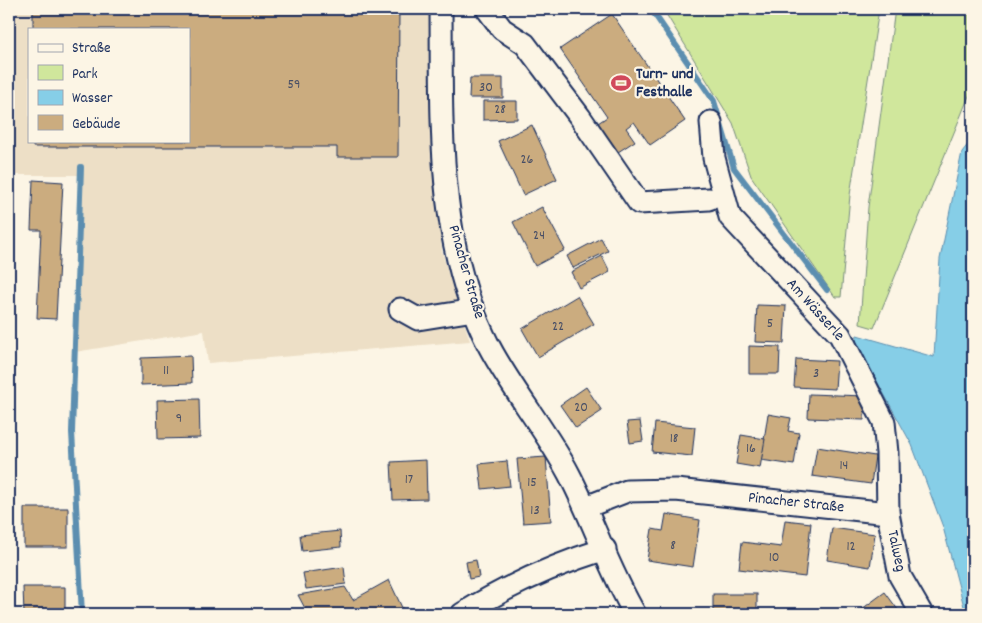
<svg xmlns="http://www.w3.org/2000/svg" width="982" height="623" font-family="Dekko,sans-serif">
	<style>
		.built { fill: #eddfc6; fill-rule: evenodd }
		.green { fill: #d0e79c; stroke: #768b7d }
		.water { fill: #86cee7; stroke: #5b8eb0 }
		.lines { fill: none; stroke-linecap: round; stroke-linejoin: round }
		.stream { stroke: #5b8eb0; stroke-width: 6 }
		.building { fill: #cbac7f; stroke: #1b2f5e }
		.minor-casing { stroke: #1b2f5e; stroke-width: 25 }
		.minor { stroke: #fcf5e5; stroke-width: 21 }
		.labels { text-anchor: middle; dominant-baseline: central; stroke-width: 4.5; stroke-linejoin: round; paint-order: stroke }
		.number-label { font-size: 14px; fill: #474e66 }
		.poi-label { font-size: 16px; font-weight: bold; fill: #1b2f5e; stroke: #fcf5e5; text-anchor: start }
		.street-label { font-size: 16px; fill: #1b2f5e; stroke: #fcf5e5 }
	</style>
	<rect width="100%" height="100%" fill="#fcf5e5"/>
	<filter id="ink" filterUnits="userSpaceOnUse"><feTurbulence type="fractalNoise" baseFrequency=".02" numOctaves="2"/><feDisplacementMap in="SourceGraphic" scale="10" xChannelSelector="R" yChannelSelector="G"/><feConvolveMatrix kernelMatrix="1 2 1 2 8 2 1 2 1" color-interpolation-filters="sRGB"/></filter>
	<g filter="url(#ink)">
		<!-- built -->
		<path class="built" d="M9,9H429L430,85L442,252L470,341L208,363L204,331L75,352L74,285L83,175H9ZM29,29H189V141H29Z"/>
		<!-- green -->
		<g class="green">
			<polygon points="663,9 879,9 850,195 841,297 835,297 751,176 733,123"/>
			<polygon points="895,9 973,9 973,86 874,328 860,324 868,207"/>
		</g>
		<!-- water -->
		<polygon class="water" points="973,138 973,614 966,614 943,527 912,445 856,343 857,335 934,357 940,259 962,152"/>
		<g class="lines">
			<!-- stream -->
			<g class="stream">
				<polyline points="651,9 714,101 734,168 827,290"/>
				<polyline points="81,167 72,432 82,614"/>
			</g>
		</g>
		<!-- building -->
		<g class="building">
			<polygon points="33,9 399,9 398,157 337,157 337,147 33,147 33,141 189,141 189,29 33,29"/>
			<polygon points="612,14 685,121 650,145 634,122 626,128 635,141 618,152 598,123 607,117 560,49"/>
			<polygon points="470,78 503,78 503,98 469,98"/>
			<polygon points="483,101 517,101 517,119 483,120"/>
			<polygon points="532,125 557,179 523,195 498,141"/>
			<polygon points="33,180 63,182 56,319 37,318 41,230 31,230"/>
			<polygon points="542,207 565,250 535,266 513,222"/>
			<polygon points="601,238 608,251 573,268 567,256"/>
			<polygon points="602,256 610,272 579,288 571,272"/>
			<polygon points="577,296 594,324 538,357 522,329"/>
			<polygon points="757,305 786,306 784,343 755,342"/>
			<polygon points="749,346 780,347 779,374 749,374"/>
			<polygon points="191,356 192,383 141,385 141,358"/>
			<polygon points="796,359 837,361 835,389 794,387"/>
			<polygon points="586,387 602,411 576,428 560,405"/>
			<polygon points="809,394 865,396 864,420 808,418"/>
			<polygon points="199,399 200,438 158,439 157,400"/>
			<polygon points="768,414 791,418 788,431 799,433 794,465 761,460"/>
			<polygon points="640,421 643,441 630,443 627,422"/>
			<polygon points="655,423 695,427 692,456 652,452"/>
			<polygon points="741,435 765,439 760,468 736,464"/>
			<polygon points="817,447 875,456 871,484 812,476"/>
			<polygon points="546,457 551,521 523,523 517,459"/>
			<polygon points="426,460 427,499 393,500 391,462"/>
			<polygon points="507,461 510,486 482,489 479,464"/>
			<rect x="24" y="508" width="44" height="39"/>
			<polygon points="666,514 700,520 693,567 647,560 652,529 663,531"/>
			<polygon points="785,520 811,523 805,577 739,569 742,542 781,547"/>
			<polygon points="832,528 875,534 870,567 827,560"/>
			<polygon points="340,531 341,547 302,551 300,535"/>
			<polygon points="476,560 479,577 469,579 466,562"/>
			<polygon points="344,567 346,584 306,589 303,573"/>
			<polygon points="389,580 405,614 308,614 298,595 345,587 353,600"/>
			<polygon points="23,587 65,587 65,614 24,614"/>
			<polygon points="885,592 901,614 860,614 858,612"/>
			<rect x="713" y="594" width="44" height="20"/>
		</g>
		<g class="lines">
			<defs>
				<g id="minor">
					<path d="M441,9C442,121 436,243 489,346C512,390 546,430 569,474C593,520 609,570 635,614"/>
					<polyline points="487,9 502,29 525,44 580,117 639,203 709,199"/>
					<polyline points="711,122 714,158 730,217 840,335 884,422 887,453 888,513 900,576 922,614"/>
					<polyline points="400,309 418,319 474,310"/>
					<polyline points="586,507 627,491 676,490 888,513"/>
					<path d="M462,614C507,586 554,565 605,549"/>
				</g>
			</defs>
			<!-- minor casing -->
			<use href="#minor" class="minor-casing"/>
			<!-- minor -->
			<use href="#minor" class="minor"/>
		</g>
	</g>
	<!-- icons -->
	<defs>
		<symbol id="stadium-bare" viewBox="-9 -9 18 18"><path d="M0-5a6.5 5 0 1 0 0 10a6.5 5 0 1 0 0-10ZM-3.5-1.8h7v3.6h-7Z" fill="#d1495b" stroke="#fcf5e5" stroke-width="2.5" paint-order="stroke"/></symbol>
	</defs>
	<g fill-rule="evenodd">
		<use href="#stadium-bare" x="607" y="69" width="28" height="28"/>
	</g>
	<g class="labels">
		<!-- number labels -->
		<g class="number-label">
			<text x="294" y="85">59</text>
			<text x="486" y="88">30</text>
			<text x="500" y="110">28</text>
			<text x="527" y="160">26</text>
			<text x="539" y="236">24</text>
			<text x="770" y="324">5</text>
			<text x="558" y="327">22</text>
			<text x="166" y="371">11</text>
			<text x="816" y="374">3</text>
			<text x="581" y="408">20</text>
			<text x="179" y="419">9</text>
			<text x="674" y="439">18</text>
			<text x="751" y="449">16</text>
			<text x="844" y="466">14</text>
			<text x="409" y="480">17</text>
			<text x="532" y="483">15</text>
			<text x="535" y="511">13</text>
			<text x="673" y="546">8</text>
			<text x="851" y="547">12</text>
			<text x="774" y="558">10</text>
		</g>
		<!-- poi labels -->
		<g class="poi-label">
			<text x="636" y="74">Turn- und<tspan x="636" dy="18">Festhalle</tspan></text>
		</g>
		<!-- street labels -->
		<g class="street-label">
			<text transform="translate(466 272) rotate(74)">Pinacher Straße</text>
			<text transform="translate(815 310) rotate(48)">Am Wässerle</text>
			<text transform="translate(796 503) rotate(6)">Pinacher Straße</text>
			<text transform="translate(896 551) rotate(78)">Talweg</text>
		</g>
	</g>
	<!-- margin -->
	<rect width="982" height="623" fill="none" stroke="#fcf5e5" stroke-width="30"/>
	<rect x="15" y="15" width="952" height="593" fill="none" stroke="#1b2f5e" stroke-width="2" filter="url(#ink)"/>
	<!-- legend -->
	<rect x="28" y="28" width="162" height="115" fill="#fcf5e5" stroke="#a2a6af"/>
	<rect x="38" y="44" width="25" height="8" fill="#fcf5e5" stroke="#a2a6af"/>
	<text x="72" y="52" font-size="15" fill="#1b2f5e">Straße</text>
	<rect x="38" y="65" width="25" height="15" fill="#d0e79c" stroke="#a2a6af"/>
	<text x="72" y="78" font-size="15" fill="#1b2f5e">Park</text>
	<rect x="38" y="90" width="25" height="15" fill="#86cee7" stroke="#a2a6af"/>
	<text x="72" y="102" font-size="15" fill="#1b2f5e">Wasser</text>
	<rect x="38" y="115" width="25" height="15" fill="#cbac7f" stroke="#a2a6af"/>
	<text x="72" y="128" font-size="15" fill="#1b2f5e">Gebäude</text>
</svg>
